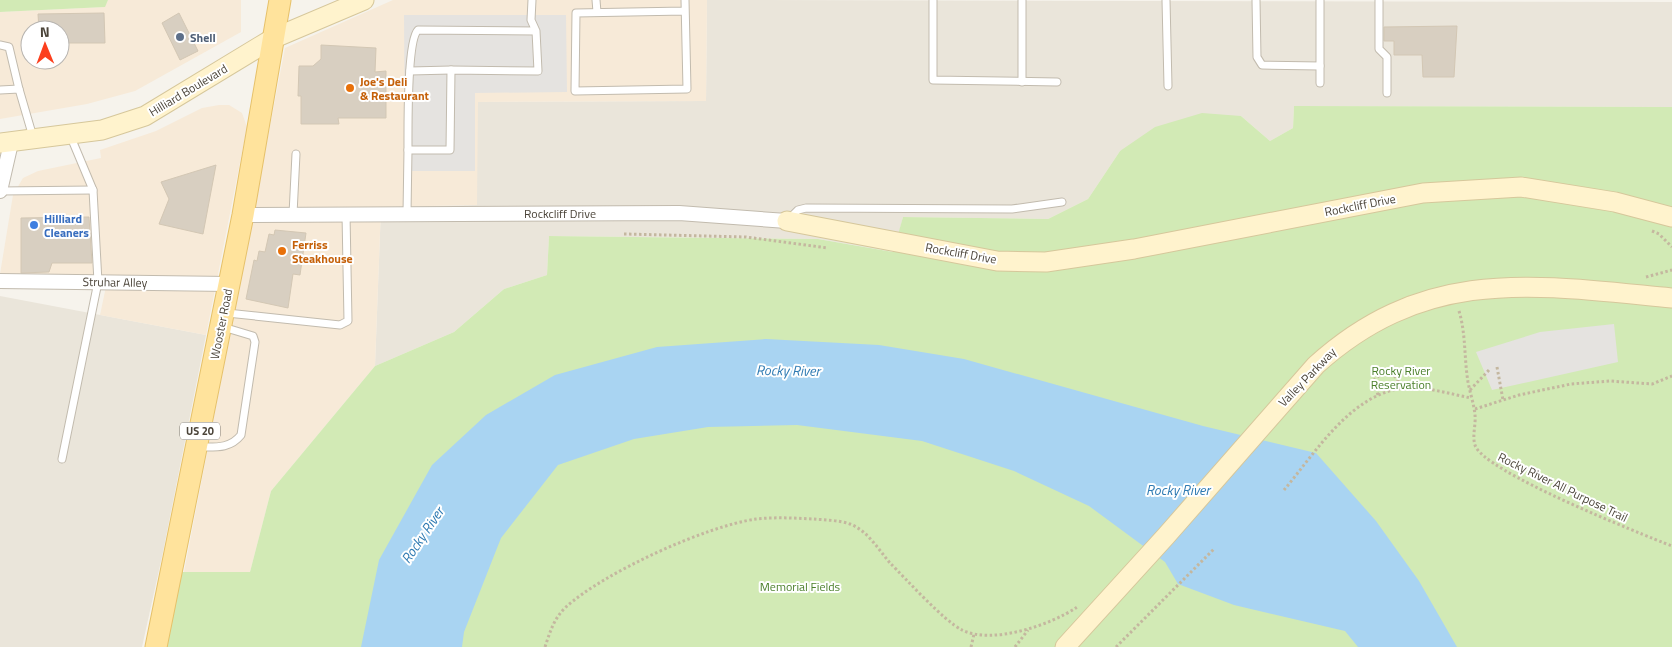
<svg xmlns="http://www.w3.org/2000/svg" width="1672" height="647" font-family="'Titillium Web',sans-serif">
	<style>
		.residential { fill: #eae5da }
		.commercial { fill: #f7ead8; fill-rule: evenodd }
		.green { fill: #d2eab5 }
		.parking { fill: #e5e3e0 }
		.water { fill: #a9d4f2 }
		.building { fill: #d8cfc1; stroke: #d3c7b4 }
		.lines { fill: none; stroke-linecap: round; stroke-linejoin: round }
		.lane-casing { stroke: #c2bbae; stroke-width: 9 }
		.street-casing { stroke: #c2bbae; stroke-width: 16 }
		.secondary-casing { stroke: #d6c79b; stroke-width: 21 }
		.primary-casing { stroke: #e6c16a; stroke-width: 23 }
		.path { stroke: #c4b79f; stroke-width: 3; stroke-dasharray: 2.5 2.5; stroke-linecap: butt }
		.lane { stroke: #fff; stroke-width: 7 }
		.street { stroke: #fff; stroke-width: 14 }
		.secondary { stroke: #fff3cd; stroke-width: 19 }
		.primary { stroke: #ffe39c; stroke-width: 21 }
		.service-dot { fill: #5c6f8a; stroke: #fff; stroke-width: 2 }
		.food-dot { fill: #e8710a; stroke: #fff; stroke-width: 2 }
		.shop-dot { fill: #3f7fe0; stroke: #fff; stroke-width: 2 }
		.labels { text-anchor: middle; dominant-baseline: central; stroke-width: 4; stroke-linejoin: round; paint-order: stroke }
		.shield { fill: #fff; stroke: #817c74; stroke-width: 1 }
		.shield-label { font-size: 11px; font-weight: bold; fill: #4b4439 }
		.service-label { font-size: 12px; font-weight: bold; fill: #4e5e75; stroke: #fff; text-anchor: start }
		.food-label { font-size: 12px; font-weight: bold; fill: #c56008; stroke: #fff; text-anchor: start }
		.street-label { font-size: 12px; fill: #4b4439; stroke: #fff }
		.shop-label { font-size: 12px; font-weight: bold; fill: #366cbe; stroke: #fff; text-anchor: start }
		.park-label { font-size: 12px; fill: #4a7f2a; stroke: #fff }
		.water-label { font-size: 14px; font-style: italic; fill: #2e7ab2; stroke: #fff }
	</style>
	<rect width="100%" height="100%" fill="#f6f3ec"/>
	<!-- residential -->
	<g class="residential">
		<polygon points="707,0 1672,2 1672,107 1294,106 1293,128 1270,141 1241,116 1120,151 1088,199 1048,219 903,217 894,252 818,239 549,236 547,275 504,289 454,332 375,366 381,207 477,205 477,102 706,101"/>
		<polygon points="0,296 206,335 163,552 142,647 0,647"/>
	</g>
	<!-- commercial -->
	<g class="commercial">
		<path d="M108,0H241V32L135,91L87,104L0,119V12L104,7ZM30,30H60V60H30Z"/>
		<polygon points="393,0 707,0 706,101 478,102 477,205 381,207 375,366 271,491 250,572 184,572 285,48"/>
		<polygon points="219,105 229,105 242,113 247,127 206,335 100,315 108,277 0,274 13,195 23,178 38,171 101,158 100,150 156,131 202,108"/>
	</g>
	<!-- green -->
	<g class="green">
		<polygon points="0,0 108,0 105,7 0,12"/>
		<polygon points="1294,106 1672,107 1672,647 158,647 173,572 250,572 271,491 375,366 454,332 504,289 547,275 549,236 818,239 893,252 903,217 1048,219 1088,199 1120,151 1155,127 1202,113 1241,116 1270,141 1293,128"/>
	</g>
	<!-- parking -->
	<g class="parking">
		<polygon points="404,15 566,15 567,92 475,93 475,171 405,171"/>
		<polygon points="1614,324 1618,362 1492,390 1476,352 1540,332"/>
	</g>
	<!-- water -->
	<polygon class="water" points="766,339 879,345 964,359 1203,426 1316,453 1376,521 1419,581 1457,647 1358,647 1345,631 1234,605 1178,584 1165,562 1089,506 1014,471 922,441 797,425 708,427 634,439 558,465 501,538 464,632 462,647 361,647 379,560 432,465 486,415 555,375 657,347"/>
	<!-- building -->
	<g class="building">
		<polygon points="104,13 105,43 60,43 60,30 39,30 38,14"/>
		<polygon points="179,13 198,51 180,60 162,23"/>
		<polygon points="1457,26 1454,77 1423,77 1422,55 1394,55 1394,41 1384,41 1384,27"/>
		<polygon points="321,45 376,48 375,72 386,71 386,118 338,118 339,124 301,124 301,96 298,96 299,66 313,66 321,59"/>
		<polygon points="216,165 203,234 159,224 169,199 161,182"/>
		<polygon points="89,217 92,263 52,263 49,272 21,273 21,218"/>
		<polygon points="275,230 306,233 300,275 293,274 288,308 246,299 254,260 257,261 259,251 265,252 269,234 274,235"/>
	</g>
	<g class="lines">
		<defs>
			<g id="lane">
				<path d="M532,0L531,20L536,31L538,71L451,70L450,150H408C408,129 407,40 418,30L536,31"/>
				<polyline points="596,0 597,12"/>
				<polyline points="685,0 687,89 575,91 576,13 685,11"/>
				<polyline points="933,0 933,80 1057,82"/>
				<polyline points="1022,0 1022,82"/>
				<polyline points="1166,0 1168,86"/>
				<polyline points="1256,0 1257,57 1262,65 1320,66 1320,0"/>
				<polyline points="1379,0 1379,49 1387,57 1387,93"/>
				<polyline points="0,45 9,47 19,89"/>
				<polyline points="1320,66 1320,83"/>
				<polyline points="410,71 451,70"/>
				<polyline points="0,90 19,89 33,137"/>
				<polyline points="0,191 93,190"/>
				<polyline points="407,213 408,150"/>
				<polyline points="293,214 296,154"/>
				<polyline points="789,219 798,210 806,208 1012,209 1062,202"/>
				<polyline points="227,313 340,325 348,321 346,214"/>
				<path d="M199,447C215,447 230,449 241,435L255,342L253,336L223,327"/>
				<polyline points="62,459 98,282 93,190 70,135"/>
			</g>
			<g id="street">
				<polyline points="0,191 11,143"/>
				<polyline points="243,215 679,213 787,221"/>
				<polyline points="0,281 229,284"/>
			</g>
			<g id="secondary">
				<polyline points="0,143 102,130 145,116 272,39 364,0"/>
				<polyline points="787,221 997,261 1046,262 1134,249 1423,193 1521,187 1615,202 1672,217"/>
				<path d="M1065,647L1166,536L1316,365C1427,265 1536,285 1672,298"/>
			</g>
			<polyline id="primary" points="156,647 243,215 280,0"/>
		</defs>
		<!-- lane casing -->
		<use href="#lane" class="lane-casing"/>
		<!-- street casing -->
		<use href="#street" class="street-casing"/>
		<!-- secondary casing -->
		<use href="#secondary" class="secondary-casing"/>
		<!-- primary casing -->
		<use href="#primary" class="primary-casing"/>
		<!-- path -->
		<g class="path">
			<polyline points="1652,231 1659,234 1672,247"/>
			<polyline points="624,234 746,237 828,248"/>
			<polyline points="1646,277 1672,270"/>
			<path d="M1459,311C1466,334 1464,358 1468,382C1470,393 1474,404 1475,415C1476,425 1472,436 1475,445C1482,471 1641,534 1672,546"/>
			<polyline points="1497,367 1503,400"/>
			<polyline points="1470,390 1490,369"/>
			<polyline points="1378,395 1374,380 1383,372 1392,373 1404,388"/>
			<polyline points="1475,409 1519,395 1571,384 1610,381 1652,384 1672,376"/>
			<path d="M1284,490C1316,452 1350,395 1403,388C1425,386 1450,394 1471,398"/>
			<path d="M545,647C550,632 554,618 566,607C603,573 706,526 756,519C775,517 794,518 813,519C824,520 839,520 850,524C868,531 878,549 890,563C906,579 944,621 962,630C992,645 1051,625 1077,607"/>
			<polyline points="971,647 974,634"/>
			<polyline points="1015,647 1028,630"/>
			<polyline points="1116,647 1214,549"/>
		</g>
		<!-- lane -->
		<use href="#lane" class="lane"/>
		<!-- street -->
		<use href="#street" class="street"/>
		<!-- secondary -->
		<use href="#secondary" class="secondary"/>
		<!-- primary -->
		<use href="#primary" class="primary"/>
	</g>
	<!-- markers -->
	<circle class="service-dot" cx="180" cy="37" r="5"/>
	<g class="food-dot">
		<circle cx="350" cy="88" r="5"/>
		<circle cx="282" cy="251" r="5"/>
	</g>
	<circle class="shop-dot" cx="34" cy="225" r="5"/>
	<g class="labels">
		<!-- shield labels -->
		<rect class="shield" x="180" y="422.5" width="40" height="17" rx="4"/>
		<g class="shield-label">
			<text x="200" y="431">US 20</text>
		</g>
		<!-- service labels -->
		<g class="service-label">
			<text x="190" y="37">Shell</text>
		</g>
		<!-- food labels -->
		<g class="food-label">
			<text x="360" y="81">Joe's Deli<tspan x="360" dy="14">&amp; Restaurant</tspan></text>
			<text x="292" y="244">Ferriss<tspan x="292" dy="14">Steakhouse</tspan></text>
		</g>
		<!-- street labels -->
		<g class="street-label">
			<text transform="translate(188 90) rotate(-31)">Hilliard Boulevard</text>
			<text transform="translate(1360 205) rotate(-11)">Rockcliff Drive</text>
			<text x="560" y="213">Rockcliff Drive</text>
			<text transform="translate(961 253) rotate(10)">Rockcliff Drive</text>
			<text transform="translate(115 282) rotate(1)">Struhar Alley</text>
			<text transform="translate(221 324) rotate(-79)">Wooster Road</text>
			<text transform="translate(1307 377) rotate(-46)">Valley Parkway</text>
			<text transform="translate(1563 487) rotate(26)">Rocky River All Purpose Trail</text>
		</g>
		<!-- shop labels -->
		<g class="shop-label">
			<text x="44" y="218">Hilliard<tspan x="44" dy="14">Cleaners</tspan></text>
		</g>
		<!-- park labels -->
		<g class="park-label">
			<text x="1401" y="370">Rocky River<tspan x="1401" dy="14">Reservation</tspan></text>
			<text x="800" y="586">Memorial Fields</text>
		</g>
		<!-- water labels -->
		<g class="water-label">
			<text transform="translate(788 370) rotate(1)">Rocky River</text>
			<text x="1178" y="489">Rocky River</text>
			<text transform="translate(422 535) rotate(-56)">Rocky River</text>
		</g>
	</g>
	<!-- north arrow -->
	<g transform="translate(45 45) rotate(359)"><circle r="24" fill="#ffffff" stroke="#b7b4b0"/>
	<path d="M0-4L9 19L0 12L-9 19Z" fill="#fc3f1d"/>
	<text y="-8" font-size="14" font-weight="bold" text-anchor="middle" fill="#4b4439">N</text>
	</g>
</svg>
